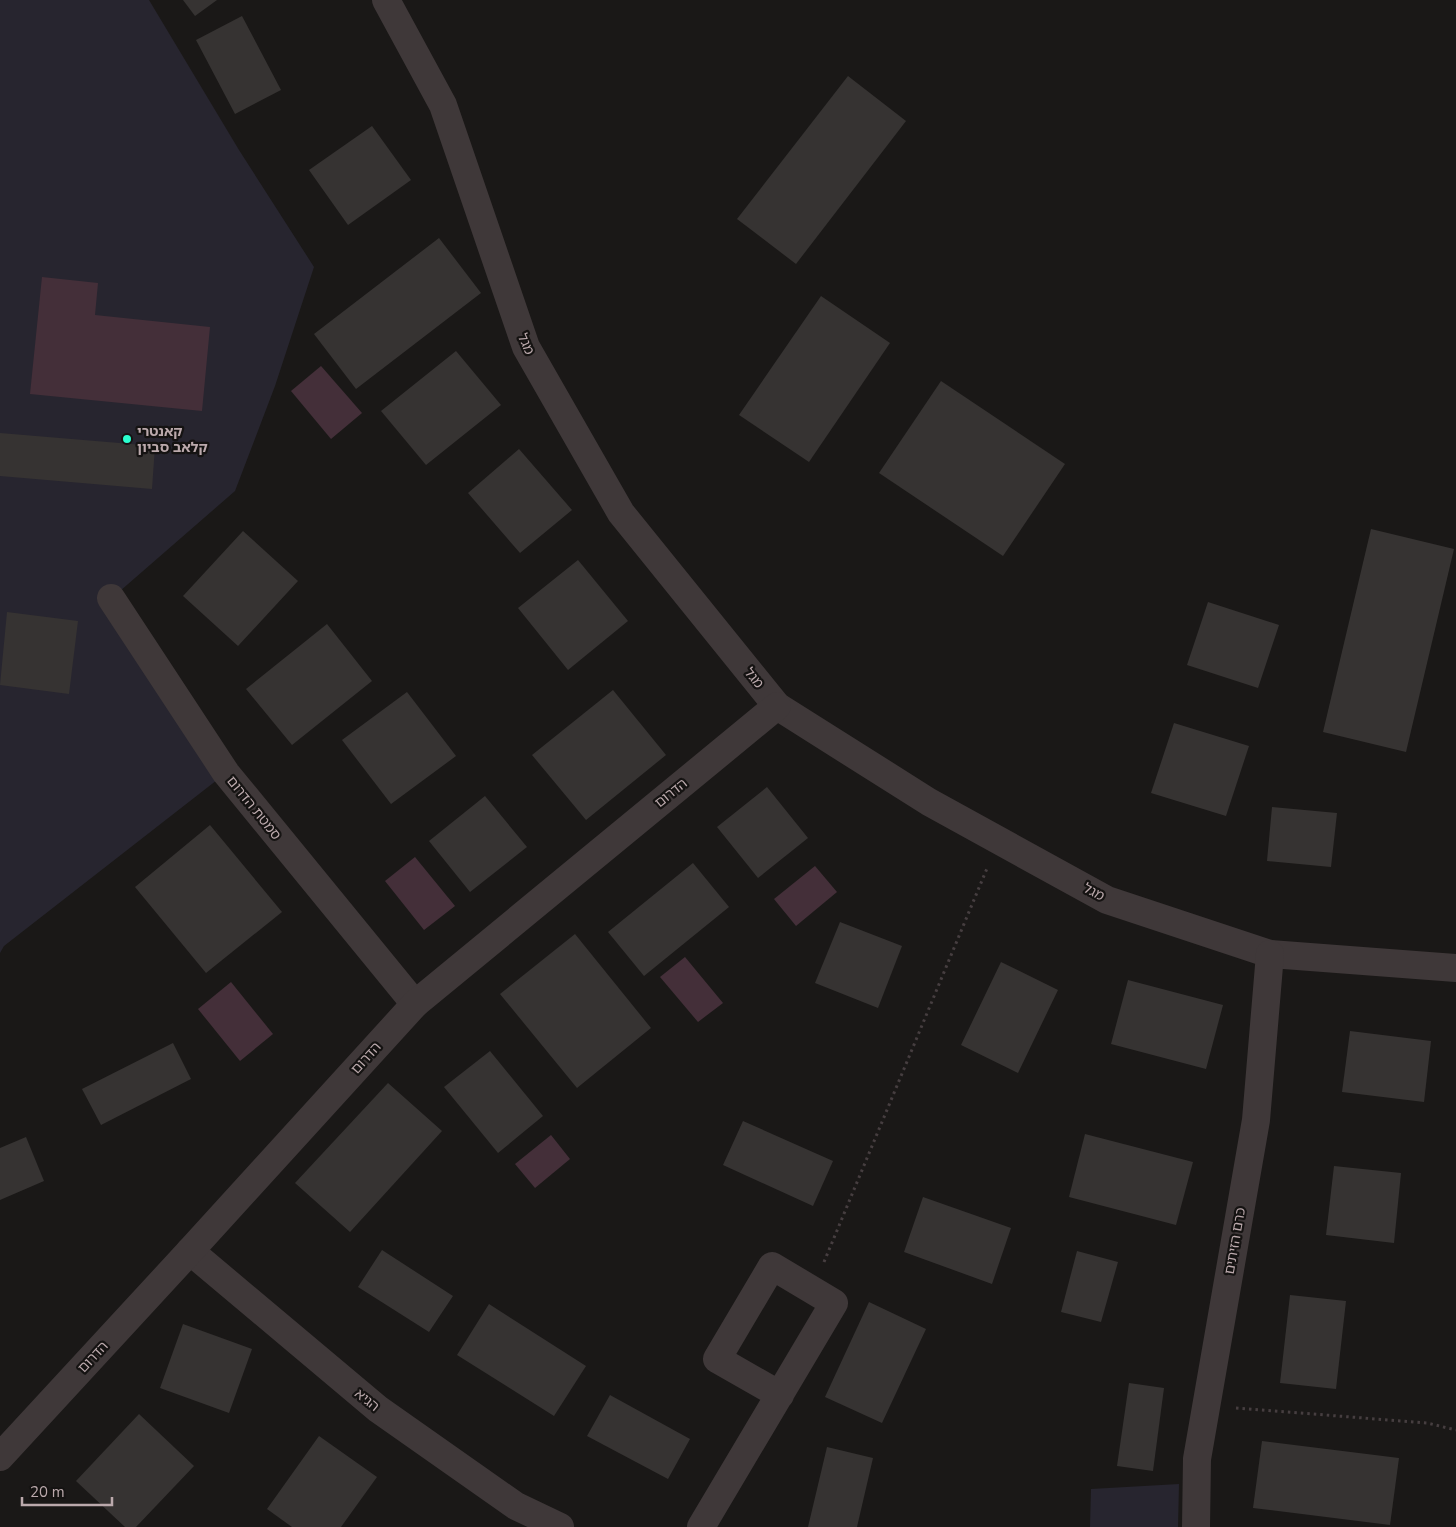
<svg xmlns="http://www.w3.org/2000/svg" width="1456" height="1527" font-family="'Nunito Sans','Noto Sans Hebrew',sans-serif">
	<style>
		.green { fill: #27252f }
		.water { fill: #442f39 }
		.building { fill: #363332 }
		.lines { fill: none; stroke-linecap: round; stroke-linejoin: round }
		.path { stroke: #463e40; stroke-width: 3; stroke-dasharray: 2.5 4; stroke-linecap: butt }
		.minor { stroke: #3f3839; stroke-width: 28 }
		.poi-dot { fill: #2affcf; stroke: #151312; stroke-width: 2 }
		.labels { text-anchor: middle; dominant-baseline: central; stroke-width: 4.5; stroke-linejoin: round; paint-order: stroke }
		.street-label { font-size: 14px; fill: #bba9ac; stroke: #151312 }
		.poi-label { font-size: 14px; font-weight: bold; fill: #bba9ac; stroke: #151312; text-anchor: start }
	</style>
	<rect width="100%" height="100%" fill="#1a1817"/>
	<!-- green -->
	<g class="green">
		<polygon points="0,0 149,0 239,150 314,267 275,386 235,491 112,598 226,773 4,946 0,953"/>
		<polygon points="1179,1484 1178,1527 1090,1527 1091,1489"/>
	</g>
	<!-- water -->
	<g class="water">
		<polygon points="42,277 98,283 95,315 210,327 202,411 30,394"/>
		<polygon points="321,366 362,413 331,439 291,391"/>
		<polygon points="415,857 455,906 424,930 385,881"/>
		<polygon points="815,866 837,892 796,926 774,899"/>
		<polygon points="685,957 723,1003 698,1022 660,977"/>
		<polygon points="231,982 273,1034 240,1061 198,1009"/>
		<polygon points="551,1135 570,1159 535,1188 515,1164"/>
	</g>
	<!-- building -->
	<g class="building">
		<polygon points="183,0 217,0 195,16"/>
		<polygon points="242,16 281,90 235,114 196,40"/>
		<polygon points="848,76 906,121 796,264 737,219"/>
		<polygon points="372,126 411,180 348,225 309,170"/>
		<polygon points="439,238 481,293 356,389 314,334"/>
		<polygon points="821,296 890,343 809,462 739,415"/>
		<polygon points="456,351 501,405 426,465 381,411"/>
		<polygon points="941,381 1065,464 1003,556 879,473"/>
		<polygon points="0,433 155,446 152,489 0,476"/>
		<polygon points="519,449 572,510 520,553 468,493"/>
		<polygon points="1371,529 1454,549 1406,752 1323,732"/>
		<polygon points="243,531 298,581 238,646 183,596"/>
		<polygon points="578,560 628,621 568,670 518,608"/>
		<polygon points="1208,602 1279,625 1258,688 1187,665"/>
		<polygon points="7,612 78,621 69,694 0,685"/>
		<polygon points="327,624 372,681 292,745 246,689"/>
		<polygon points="613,690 666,755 586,820 532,755"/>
		<polygon points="407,692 456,756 391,804 342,740"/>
		<polygon points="1174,723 1249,746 1226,816 1151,793"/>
		<polygon points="767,787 808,838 758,878 717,827"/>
		<polygon points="485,796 527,847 470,892 429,841"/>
		<polygon points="1272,807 1337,813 1331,867 1267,861"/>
		<polygon points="210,825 282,912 206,973 135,887"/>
		<polygon points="693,863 729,907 644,976 608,932"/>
		<polygon points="840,922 902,946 878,1008 815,983"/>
		<polygon points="575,934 651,1028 577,1088 500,994"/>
		<polygon points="1001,962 1058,990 1018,1073 961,1045"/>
		<polygon points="1128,980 1223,1005 1206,1069 1111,1044"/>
		<polygon points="1350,1031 1431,1041 1424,1102 1342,1092"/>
		<polygon points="173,1043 191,1079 101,1125 82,1089"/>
		<polygon points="490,1051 543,1116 498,1153 444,1087"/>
		<polygon points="388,1083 442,1131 350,1232 295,1183"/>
		<polygon points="743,1121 833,1161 813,1206 723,1165"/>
		<polygon points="1085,1134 1193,1162 1176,1225 1069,1197"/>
		<polygon points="26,1137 44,1181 0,1200 0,1148"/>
		<polygon points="1334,1166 1401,1173 1394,1243 1326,1235"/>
		<polygon points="923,1197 1011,1228 992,1284 904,1252"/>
		<polygon points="382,1250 453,1296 429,1332 358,1287"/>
		<polygon points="1077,1251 1118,1262 1101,1322 1061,1312"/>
		<polygon points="1290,1295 1346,1301 1336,1389 1280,1383"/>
		<polygon points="869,1302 926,1329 882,1423 825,1397"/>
		<polygon points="489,1304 586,1366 554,1416 457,1355"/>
		<polygon points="183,1324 252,1349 229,1413 160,1388"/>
		<polygon points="1129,1383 1164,1388 1153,1471 1117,1466"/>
		<polygon points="610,1395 690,1439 668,1479 587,1436"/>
		<polygon points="139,1414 194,1466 136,1527 125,1527 76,1481"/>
		<polygon points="319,1436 377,1477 341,1527 292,1527 267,1509"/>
		<polygon points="1262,1441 1399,1458 1390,1525 1253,1508"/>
		<polygon points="827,1447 873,1458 857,1527 808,1527"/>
	</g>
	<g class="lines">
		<!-- path -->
		<g class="path">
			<polyline points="824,1262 988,866"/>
			<polyline points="1236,1408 1427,1423 1456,1430"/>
		</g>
		<!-- minor -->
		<g class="minor">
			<polyline points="386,0 443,105 526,347 621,513 777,706 929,802 1107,900 1270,954 1456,968"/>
			<polyline points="111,598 226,773 415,1004"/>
			<polyline points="190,1251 378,1409 516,1506 560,1527"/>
			<polyline points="0,1457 190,1251 415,1004 777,706"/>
			<polyline points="701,1527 834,1303 772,1266 717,1359 780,1395"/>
			<polyline points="1196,1527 1197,1459 1256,1120 1270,954"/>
		</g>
	</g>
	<!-- markers -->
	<circle class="poi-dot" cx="127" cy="439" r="5"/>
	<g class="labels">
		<!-- street labels -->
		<g class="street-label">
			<text transform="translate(526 344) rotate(66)">מגל</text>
			<text transform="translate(754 678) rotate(51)">מגל</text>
			<text transform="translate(671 793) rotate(-39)">הדרום</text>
			<text transform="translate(254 808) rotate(51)">סמטת הדרום</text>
			<text transform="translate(1094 892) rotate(28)">מגל</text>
			<text transform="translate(366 1058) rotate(-48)">הדרום</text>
			<text transform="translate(1235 1241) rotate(-80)">כרם הזיתים</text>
			<text transform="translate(93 1357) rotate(-47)">הדרום</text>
			<text transform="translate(367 1400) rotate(39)">הגיא</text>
		</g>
		<!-- poi labels -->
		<g class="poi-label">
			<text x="137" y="431">קאנטרי<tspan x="137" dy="16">קלאב סביון</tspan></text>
		</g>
	</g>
	<!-- scale -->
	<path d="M22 1497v8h90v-8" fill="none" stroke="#bba9ac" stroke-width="2.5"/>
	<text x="30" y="1497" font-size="15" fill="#bba9ac" stroke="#151312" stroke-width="4" paint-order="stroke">20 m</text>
</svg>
